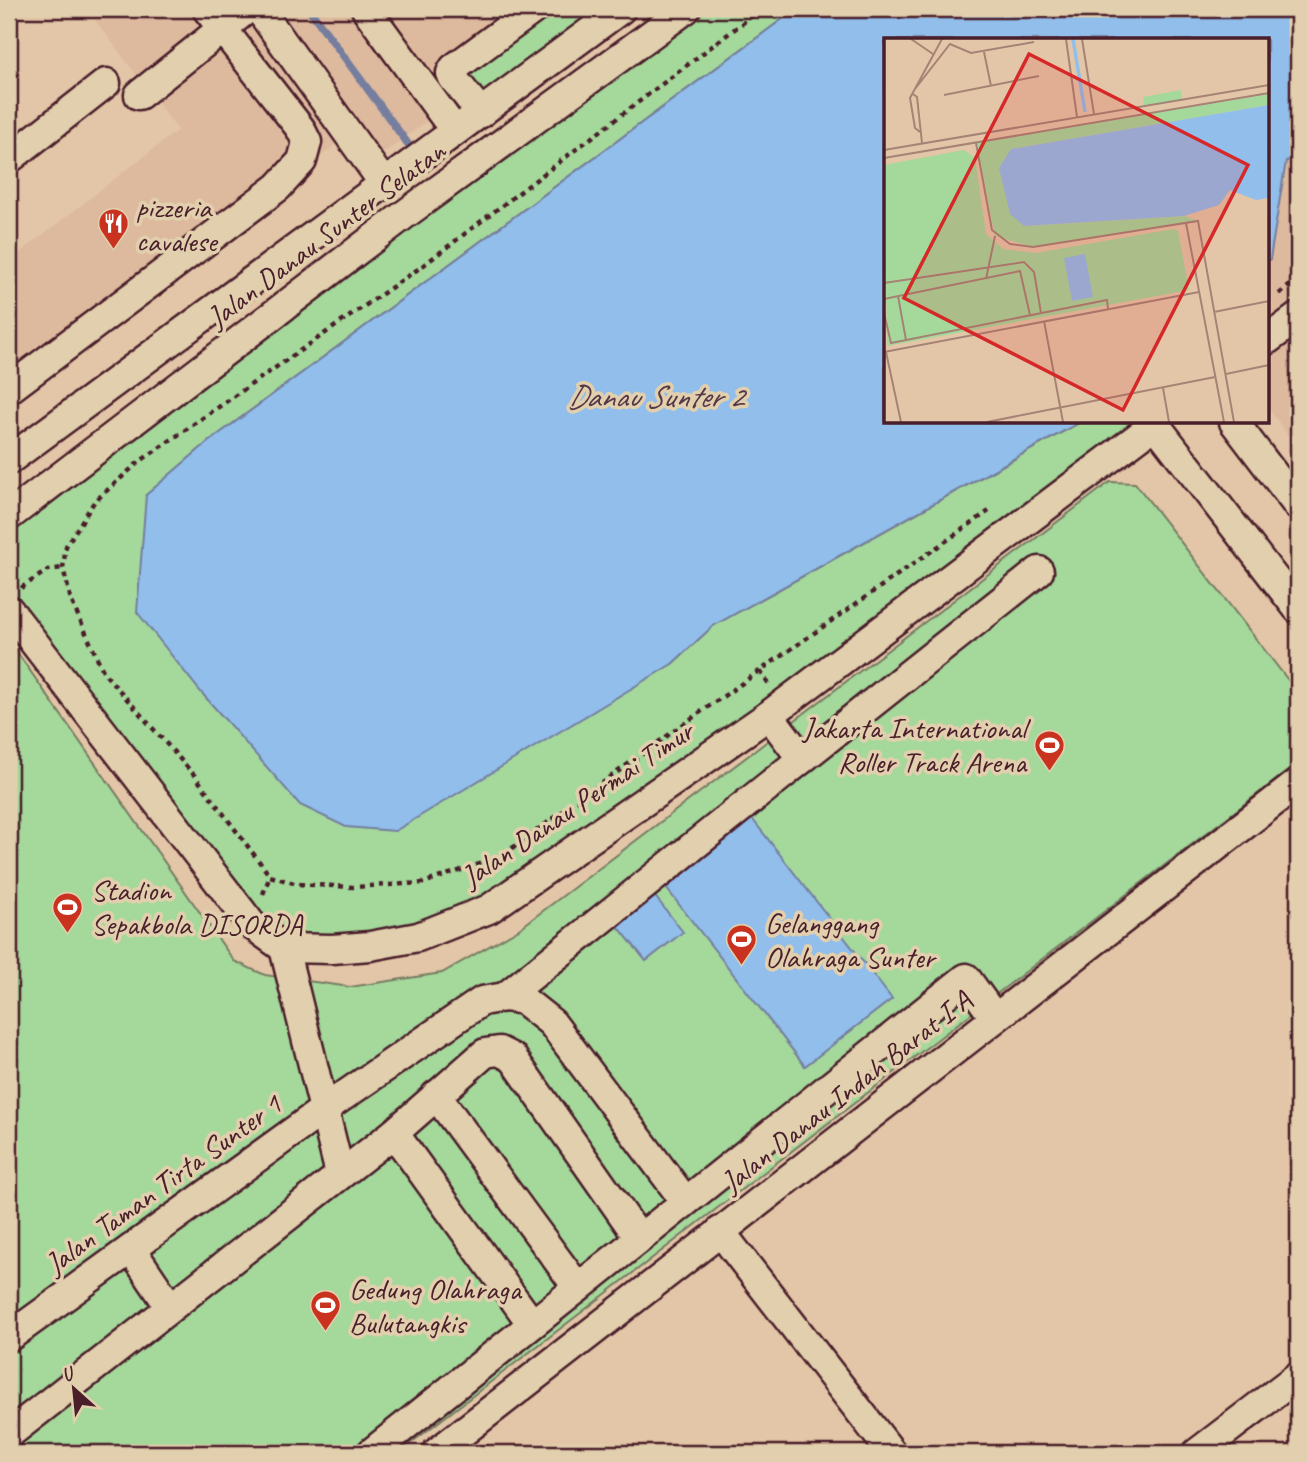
<svg xmlns="http://www.w3.org/2000/svg" width="1307" height="1462" font-family="Caveat,sans-serif">
	<style>
		.built { fill: #ddb99e }
		.green { fill: #a4d99b; stroke: #777c63; stroke-width: 2 }
		.water { fill: #91beeb; stroke: #757e9e; stroke-width: 2 }
		.lines { fill: none; stroke-linecap: round; stroke-linejoin: round }
		.stream { stroke: #757e9e; stroke-width: 8 }
		.minor-casing { stroke: #4a1f2b; stroke-width: 33 }
		.path { stroke: #4a1f2b; stroke-width: 4.5; stroke-dasharray: 5 5; stroke-linecap: butt }
		.minor { stroke: #e1cfad; stroke-width: 28 }
		.labels { text-anchor: middle; dominant-baseline: central; stroke-width: 7; stroke-linejoin: round; paint-order: stroke }
		.poi-label { font-size: 30px; fill: #4a1f2b; stroke: #e1cfad; text-anchor: start }
		.street-label { font-size: 30px; fill: #4a1f2b; stroke: #e1cfad }
		.water-label { font-size: 32px; font-style: italic; fill: #553748; stroke: #e1cfad }
		.inset-river { fill: none; stroke: #91beeb; stroke-width: 3.5 }
		.inset-road { fill: none; stroke: #a68375; stroke-width: 2 }
		.view { fill: #d62828; fill-opacity: 0.15; stroke: #d62828; stroke-width: 3.5 }
		.inset-edge { fill: none; stroke: #4a1f2b; stroke-width: 3.5 }
	</style>
	<rect width="100%" height="100%" fill="#e3c6a7"/>
	<filter id="ink" filterUnits="userSpaceOnUse"><feTurbulence type="fractalNoise" baseFrequency=".0143" numOctaves="2"/><feDisplacementMap in="SourceGraphic" scale="14" xChannelSelector="R" yChannelSelector="G"/><feConvolveMatrix kernelMatrix="1 2 1 2 8 2 1 2 1" color-interpolation-filters="sRGB"/></filter>
	<g filter="url(#ink)">
		<!-- built -->
		<g class="built">
			<polygon points="87,9 581,9 367,165 346,137 9,389 9,261 178,130"/>
			<polygon points="1298,159 1298,450 1267,406 1267,262 1270,258 1286,160"/>
		</g>
		<!-- green -->
		<g class="green">
			<polygon points="534,9 621,9 481,113 454,68"/>
			<polygon points="688,9 796,9 208,442 146,495 672,664 713,626 1081,422 1157,422 489,909 418,937 284,948 9,610 9,517"/>
			<polygon points="1110,482 1135,483 1298,693 1298,763 398,1453 9,1453 9,641 234,961 265,975 350,987 442,973 519,929"/>
		</g>
		<!-- water -->
		<g class="water">
			<polygon points="796,9 1298,9 1298,159 1286,161 1270,259 1267,262 1267,40 885,40 885,422 1080,422 713,626 672,664 395,831 346,827 300,805 200,691 137,612 146,495 208,442"/>
			<polygon points="750,816 892,999 805,1066 663,884"/>
			<polygon points="654,895 683,932 646,961 616,924"/>
		</g>
		<g class="lines">
			<!-- stream -->
			<polyline class="stream" points="309,9 408,144"/>
			<defs>
				<g id="minor">
					<polyline points="259,9 385,185"/>
					<polyline points="366,9 455,131"/>
					<polyline points="139,95 247,9"/>
					<polyline points="481,113 453,78 451,73 454,68 534,9"/>
					<polyline points="9,159 106,83"/>
					<polyline points="1267,340 1298,317"/>
					<polyline points="9,389 278,187 302,161 307,142 300,128 207,9"/>
					<polyline points="1234,422 1298,506"/>
					<polyline points="1155,424 1298,609"/>
					<polyline points="9,460 621,9"/>
					<polyline points="9,516 404,215 686,9"/>
					<polyline points="9,610 252,925 284,948 332,949 370,946 418,937 489,909 769,715 1158,422"/>
					<polyline points="769,715 802,759 1039,571"/>
					<polyline points="284,948 340,1174"/>
					<polyline points="505,997 802,759"/>
					<polyline points="436,1095 578,1288"/>
					<polyline points="394,1133 532,1324"/>
					<polyline points="720,1231 892,1453"/>
					<polyline points="131,1249 170,1307"/>
					<polyline points="9,1337 323,1110 482,1001 505,997 523,1000 552,1023 685,1201"/>
					<polyline points="9,1434 394,1133 485,1053 499,1051 513,1058 639,1238"/>
					<polyline points="371,1453 966,978 995,1018"/>
					<polyline points="436,1453 1298,783"/>
					<polyline points="1197,1453 1298,1376"/>
				</g>
			</defs>
			<!-- minor casing -->
			<use href="#minor" class="minor-casing"/>
			<!-- path -->
			<g class="path">
				<polyline points="761,9 421,267 139,462 94,502 66,546 63,568 71,600 104,673 195,776 270,876 297,884 353,887 423,883 500,857 685,723 989,511"/>
				<polyline points="1279,294 1298,279"/>
				<polyline points="21,588 48,570 63,568"/>
				<polyline points="760,671 769,684"/>
				<polyline points="263,894 270,876"/>
			</g>
			<!-- minor -->
			<use href="#minor" class="minor"/>
		</g>
	</g>
	<!-- icons -->
	<defs>
		<symbol id="restaurant-pin" viewBox="-11 -11 22 30"><path d="M0 17L-7.5 6A9.5 9.5 0 1 1 7.5 6Z" fill="#c8321e" stroke="#e1cfad"/><path d="M-5-6h1v4h1v-4h1v4h1v-4h1v5L-1.5 .5V6h-2V.5L-5-1ZM5-6V6H3V1.5H1.5Q1.5-4 5-6Z" fill="#fff"/></symbol>
		<symbol id="stadium-pin" viewBox="-11 -11 22 30"><path d="M0 17L-7.5 6A9.5 9.5 0 1 1 7.5 6Z" fill="#c8321e" stroke="#e1cfad"/><path d="M0-5a6.5 5 0 1 0 0 10a6.5 5 0 1 0 0-10ZM-3.5-1.8h7v3.6h-7Z" fill="#fff"/></symbol>
	</defs>
	<g fill-rule="evenodd">
		<use href="#restaurant-pin" x="96" y="206" width="35" height="47"/>
		<use href="#stadium-pin" x="1032" y="728" width="35" height="47"/>
		<use href="#stadium-pin" x="50" y="890" width="35" height="47"/>
		<use href="#stadium-pin" x="724" y="922" width="35" height="47"/>
		<use href="#stadium-pin" x="308" y="1288" width="35" height="47"/>
	</g>
	<g class="labels">
		<!-- poi labels -->
		<g class="poi-label">
			<text x="136" y="207">pizzeria<tspan x="136" dy="34">cavalese</tspan></text>
			<text x="1026" y="728" text-anchor="end">Jakarta International<tspan x="1026" dy="34">Roller Track Arena</tspan></text>
			<text x="91" y="890">Stadion<tspan x="91" dy="34">Sepakbola DISORDA</tspan></text>
			<text x="765" y="923">Gelanggang<tspan x="765" dy="34">Olahraga Sunter</tspan></text>
			<text x="349" y="1289">Gedung Olahraga<tspan x="349" dy="34">Bulutangkis</tspan></text>
		</g>
		<!-- street labels -->
		<g class="street-label">
			<text transform="translate(326 234) rotate(-37)">Jalan Danau Sunter Selatan</text>
			<text transform="translate(577 804) rotate(-34)">Jalan Danau Permai Timur</text>
			<text transform="translate(846 1091) rotate(-38)">Jalan Danau Indah Barat I A</text>
			<text transform="translate(163 1184) rotate(-36)">Jalan Taman Tirta Sunter 1</text>
		</g>
		<!-- water labels -->
		<g class="water-label">
			<text x="655" y="396">Danau Sunter 2</text>
		</g>
	</g>
	<!-- overview -->
	<g transform="translate(884 38)">
		<rect width="385" height="385" fill="#e3c6a7"/>
		<path d="M297,52L298,62L260,68L259,59ZM385,56V67L127,111L140,188L300,178L314,183L149,209L111,198L92,105ZM80,112L91,120L102,196L119,211L152,215L289,191L294,193L305,252L3,308L0,127Z" fill="#a4d99b"/>
		<path d="M385,67V160L372,162L346,152L335,167L300,178L140,188L126,176L115,130L127,111ZM201,216L209,259L188,263L180,220Z" fill="#91beeb"/>
		<path class="inset-river" d="M189,1L201,74"/>
		<path class="inset-road" d="M27,1L49,16M182,1L193,79M198,1L210,76M100,14L107,48M31,51L66,6L87,15L150,4M29,56L33,59L38,105M60,57L155,38M36,94L31,90L26,60L58,1M92,105L108,192L126,206L149,209L314,183L350,384M0,112L385,47M0,120L385,55M302,185L340,384M102,241L111,198M0,245L140,224L150,234L157,275M14,258L22,302M0,261L136,233L146,277M330,274L385,263M0,275L7,305L223,262L224,271M160,283L179,384M0,314L315,254M2,314L17,384M342,336L385,327M279,350L285,384M103,384L331,339"/>
		<path class="view" d="M145,16L364,127L239,372L20,260Z"/>
		<rect width="385" height="385" class="inset-edge"/>
	</g>
	<!-- margin -->
	<rect width="1307" height="1462" fill="none" stroke="#e1cfad" stroke-width="35"/>
	<rect x="18" y="18" width="1272" height="1427" fill="none" stroke="#4a1f2b" stroke-width="2.5" filter="url(#ink)"/>
	<!-- north arrow -->
	<g transform="translate(74 1389) rotate(333)" stroke="#e1cfad" stroke-width="5" paint-order="stroke">
	<path d="M0-5L12 26L0 18L-12 26Z" fill="#4a1f2b"/>
	<text y="-10" font-size="19" font-weight="bold" text-anchor="middle" fill="#4a1f2b">U</text>
	</g>
</svg>
